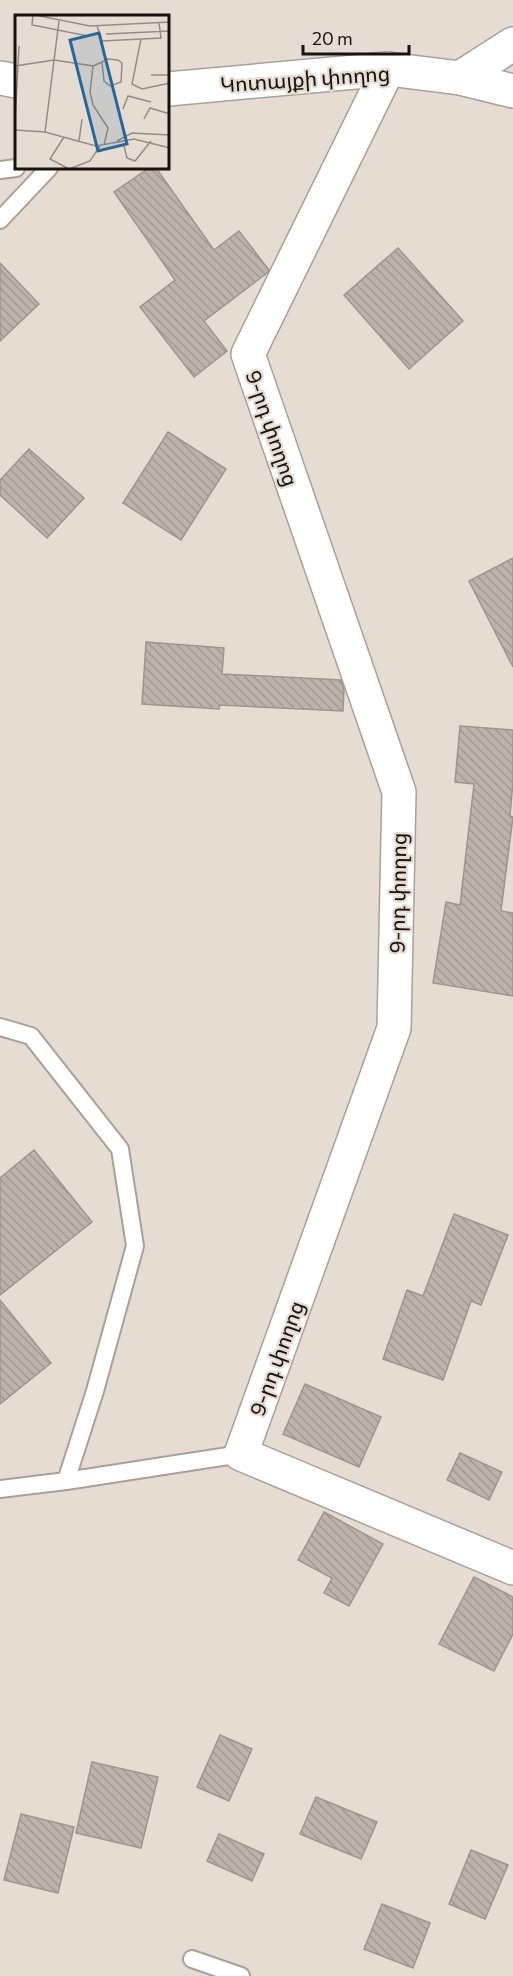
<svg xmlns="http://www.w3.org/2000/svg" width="513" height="1976" font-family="Commissioner,'Noto Sans Armenian',sans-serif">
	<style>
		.building { fill: url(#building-back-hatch); stroke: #9f958c; stroke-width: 1.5 }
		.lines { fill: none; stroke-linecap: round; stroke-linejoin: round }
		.service-casing { stroke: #aaa097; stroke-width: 20 }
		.minor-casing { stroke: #aaa097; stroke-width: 36 }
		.secondary-casing { stroke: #aaa097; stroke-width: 36 }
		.service { stroke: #fff; stroke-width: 16 }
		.minor { stroke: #fff; stroke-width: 33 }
		.secondary { stroke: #fff; stroke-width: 33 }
		.labels { text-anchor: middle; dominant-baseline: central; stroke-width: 4.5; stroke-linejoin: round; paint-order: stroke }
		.street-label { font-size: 21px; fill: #171310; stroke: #e7dcd2 }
		.inset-road { fill: none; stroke: #948c84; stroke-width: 1.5 }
		.view { fill: #25689d; fill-opacity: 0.15; stroke: #25689d; stroke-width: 3 }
		.inset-edge { fill: none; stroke: #171310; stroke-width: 3 }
	</style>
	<defs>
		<pattern id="building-back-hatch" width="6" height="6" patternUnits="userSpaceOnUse" patternTransform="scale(1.5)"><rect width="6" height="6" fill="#bdb3aa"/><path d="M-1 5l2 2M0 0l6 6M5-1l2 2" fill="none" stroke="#a29991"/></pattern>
	</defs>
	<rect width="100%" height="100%" fill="#e7dcd2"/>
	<!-- building -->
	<g class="building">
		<polygon points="149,168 156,168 214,250 239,231 269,270 267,273 204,321 227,351 194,377 140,307 175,280 114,192"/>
		<polygon points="398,248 463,321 409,369 344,295"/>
		<polygon points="0,263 39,304 0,341"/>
		<polygon points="168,432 226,469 181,540 123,503"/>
		<polygon points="29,449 84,498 47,538 0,495 0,480"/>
		<polygon points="513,558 513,667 469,581"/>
		<polygon points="146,642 224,648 222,674 341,680 344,690 343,711 220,705 219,709 142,704"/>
		<polygon points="460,726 513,730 513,781 510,816 513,817 501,911 513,913 513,996 433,983 446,902 460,905 474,784 455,782"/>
		<polygon points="34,1150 92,1222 0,1295 0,1178"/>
		<polygon points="454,1214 508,1235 481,1305 471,1301 443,1380 383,1359 407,1290 423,1296"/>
		<polygon points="0,1300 51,1363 0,1404"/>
		<polygon points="305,1384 381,1417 359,1467 283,1434"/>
		<polygon points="460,1453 502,1472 489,1500 447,1480"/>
		<polygon points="324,1512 383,1544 349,1606 324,1593 332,1578 298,1560"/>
		<polygon points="474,1577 513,1597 513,1634 494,1671 439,1644"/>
		<polygon points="220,1735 252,1749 229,1801 197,1787"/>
		<polygon points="92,1762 158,1777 141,1848 76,1833"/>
		<polygon points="316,1797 377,1822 361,1859 300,1834"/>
		<polygon points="21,1814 74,1827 58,1893 4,1880"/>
		<polygon points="219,1834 264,1854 252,1881 207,1861"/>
		<polygon points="471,1850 508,1865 485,1919 449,1904"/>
		<polygon points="382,1904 430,1923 413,1968 364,1949"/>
	</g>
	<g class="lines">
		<defs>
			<g id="service">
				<polyline points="0,170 16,168"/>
				<polyline points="0,220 49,168"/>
				<polyline points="0,1027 31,1036 120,1149 135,1246 95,1391 66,1481"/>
				<polyline points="0,1489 66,1481 241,1454"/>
				<polyline points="192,1959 241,1976"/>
			</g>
			<g id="minor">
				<polyline points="388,69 248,354 399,792 394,1028 241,1454 513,1568"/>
				<polyline points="460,78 513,44"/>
			</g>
			<g id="secondary">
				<polyline points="0,78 16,81"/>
				<polyline points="168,89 388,69 460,78 513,91"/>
			</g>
		</defs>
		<!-- service casing -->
		<use href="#service" class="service-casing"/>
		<!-- minor casing -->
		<use href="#minor" class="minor-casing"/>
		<!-- secondary casing -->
		<use href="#secondary" class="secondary-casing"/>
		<!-- service -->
		<use href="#service" class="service"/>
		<!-- minor -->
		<use href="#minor" class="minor"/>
		<!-- secondary -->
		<use href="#secondary" class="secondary"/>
	</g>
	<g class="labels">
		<!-- street labels -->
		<g class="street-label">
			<text transform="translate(305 78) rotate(-4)">Կոտայքի փողոց</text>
			<text transform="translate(273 428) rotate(71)">9-րդ փողոց</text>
			<text transform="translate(397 893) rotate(-89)">9-րդ փողոց</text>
			<text transform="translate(276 1358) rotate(-70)">9-րդ փողոց</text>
		</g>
	</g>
	<!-- overview -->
	<g transform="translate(15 15)">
		<rect width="154" height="154" fill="#e7dcd2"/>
		<path class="inset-road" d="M18,0L17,10L73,21M20,0L75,11L155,7M82,11L87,26L146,23L144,8M91,19L155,16M126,24L117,69L127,74L155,68M0,51L39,45L78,51L75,77L78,90L93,113L89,130M78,51L87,47L93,44L103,45L107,48L106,67L95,71L89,66L87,47M136,60H155M108,94L113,81L136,87M129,104L135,93L155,99M0,106L4,31M0,115L30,117L81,131L119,124L155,133M30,117L44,6M49,122L35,144L54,154M64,126L67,104M102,126L117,118L155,120M109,131L112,143L120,146L136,126M54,154L75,146L85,131"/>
		<path class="view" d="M84,18L112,129L83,136L55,25Z"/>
		<rect width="154" height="154" class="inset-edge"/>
	</g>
	<!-- scale -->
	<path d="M303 45v9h106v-9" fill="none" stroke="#171310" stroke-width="3"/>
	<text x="312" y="45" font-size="18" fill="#171310" stroke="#e7dcd2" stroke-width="4.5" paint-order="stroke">20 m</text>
</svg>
